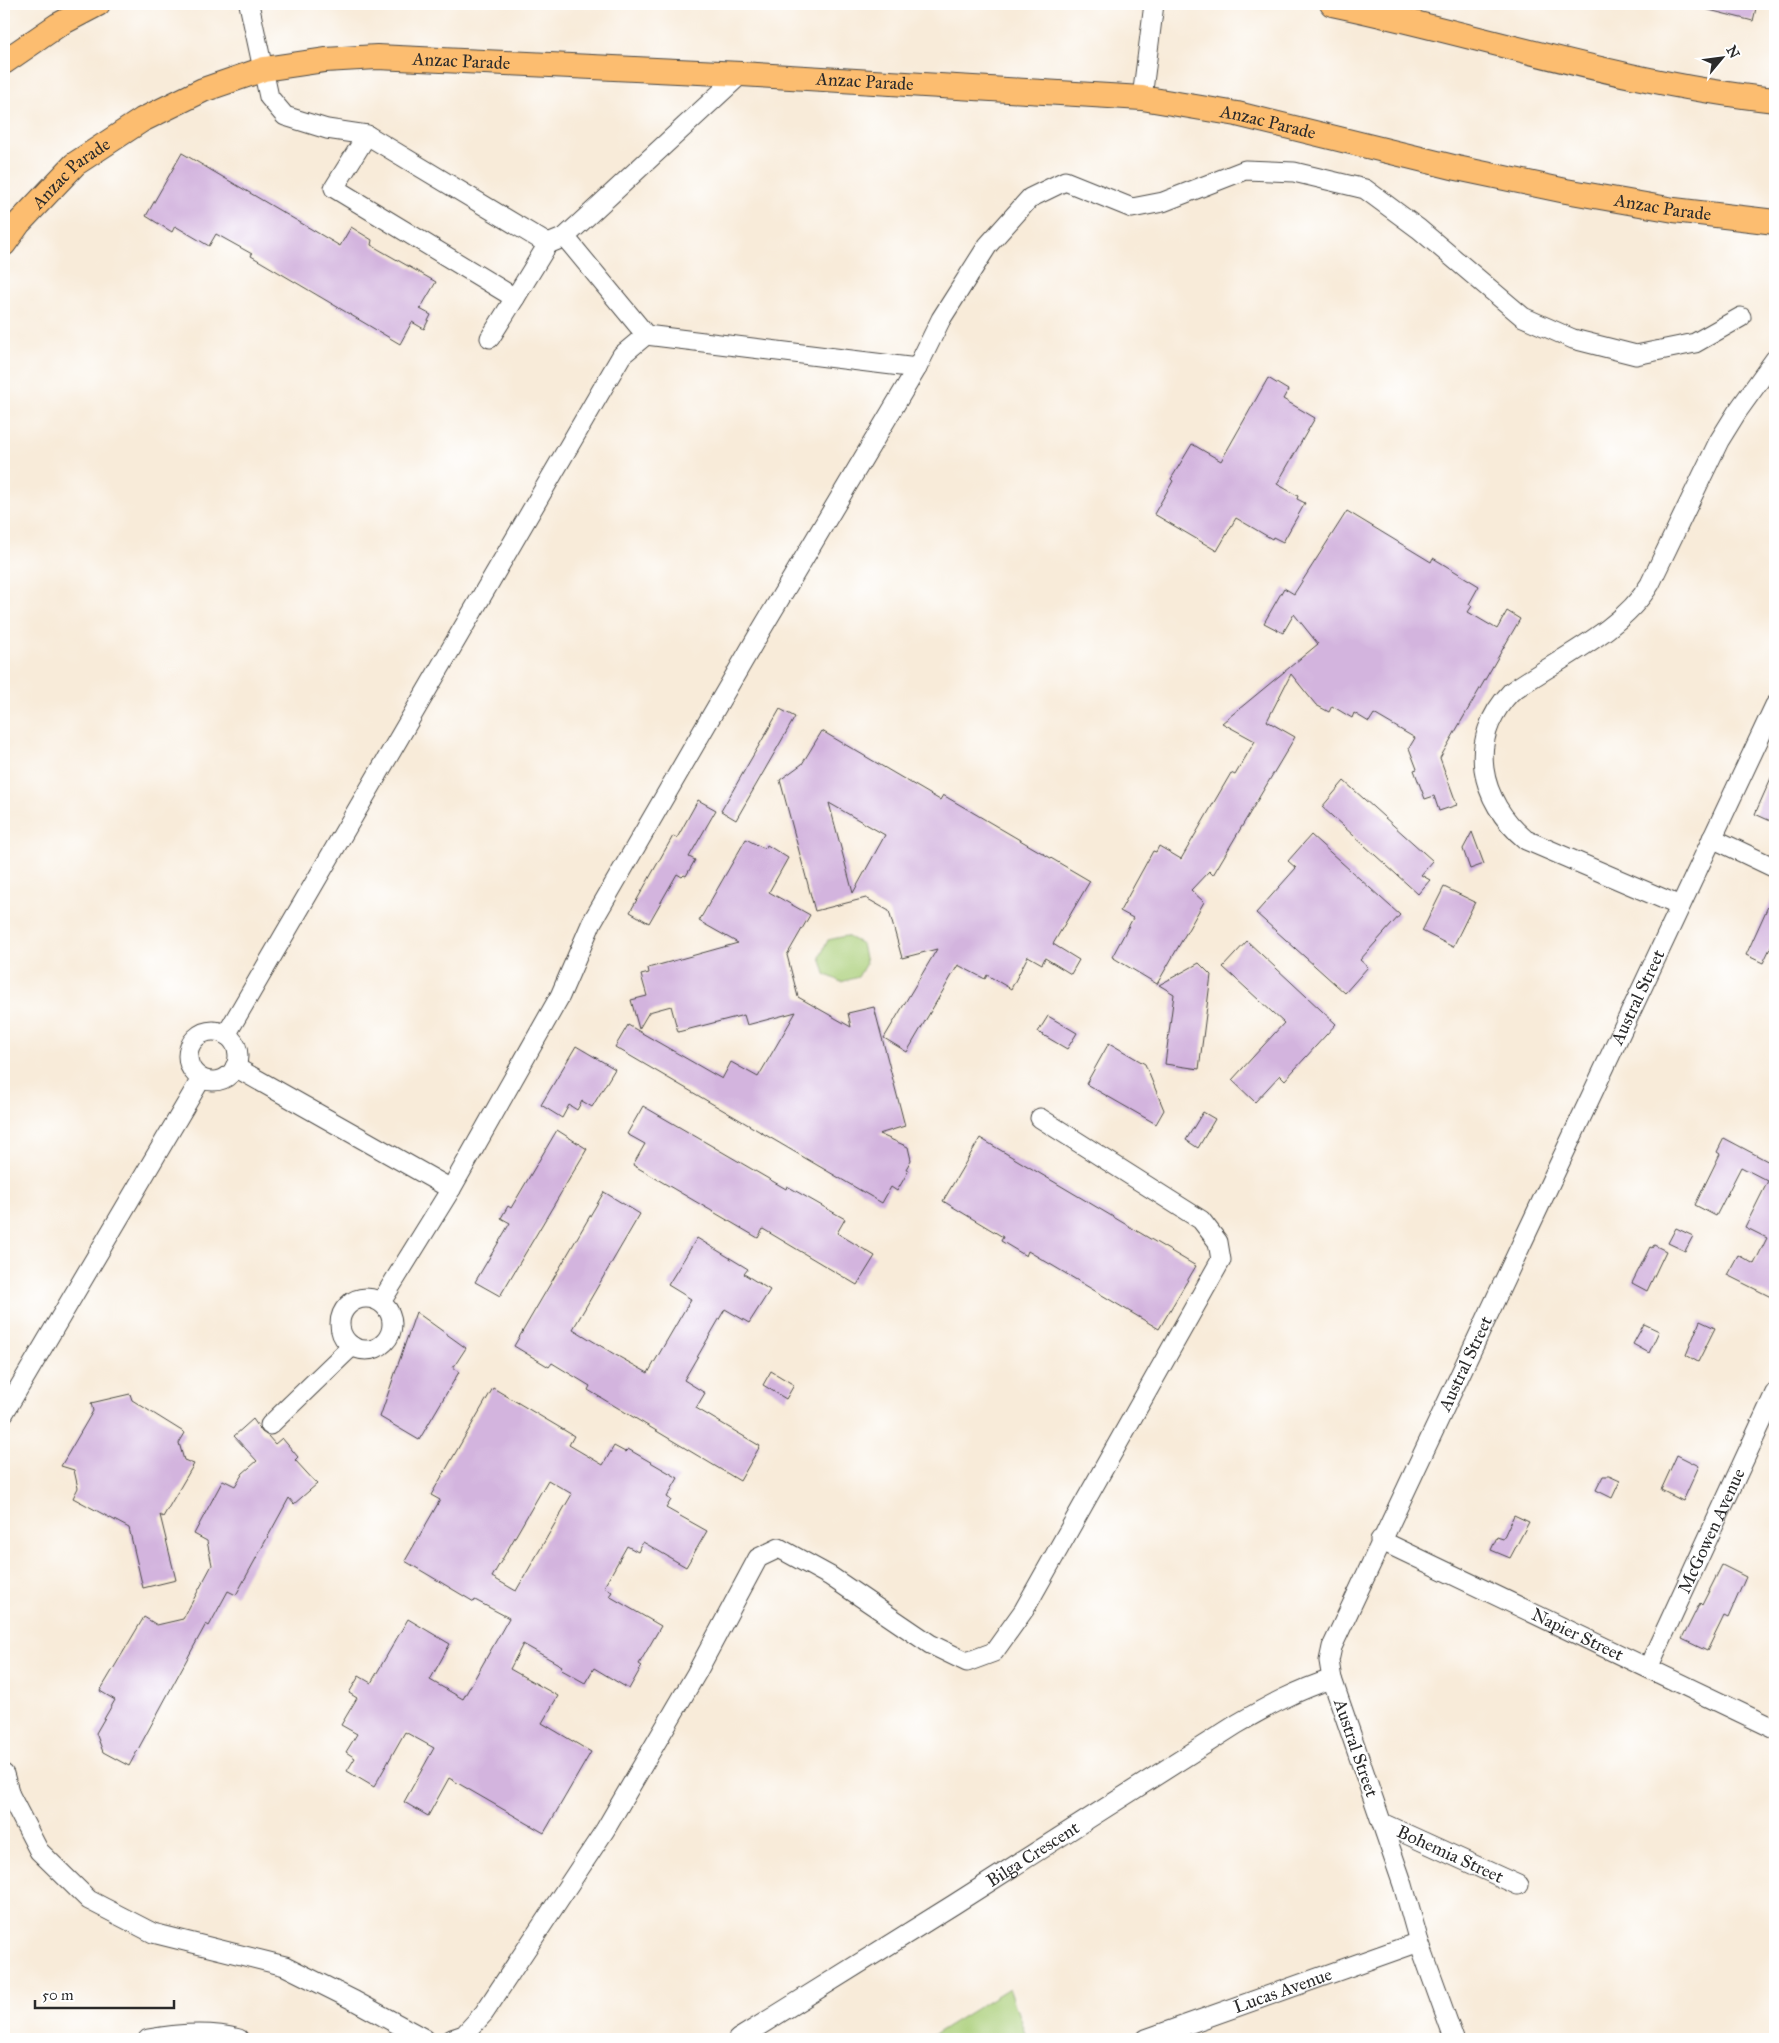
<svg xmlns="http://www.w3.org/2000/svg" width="1779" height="2043" font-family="'IM FELL Great Primer',serif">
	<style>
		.green { fill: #aacf79; stroke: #6a7d52 }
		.building { fill: #d3b4de; fill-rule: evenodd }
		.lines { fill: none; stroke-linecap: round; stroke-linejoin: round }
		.minor-casing { stroke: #4a4845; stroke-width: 21 }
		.major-casing { stroke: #4a4845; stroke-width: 26 }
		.minor { stroke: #fff; stroke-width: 19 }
		.major { stroke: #fcbd6f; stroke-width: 24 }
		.labels { text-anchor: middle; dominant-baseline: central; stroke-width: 4; stroke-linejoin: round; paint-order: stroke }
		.street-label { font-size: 18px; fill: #2b2b2b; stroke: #fff }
	</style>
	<rect width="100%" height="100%" fill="#fff"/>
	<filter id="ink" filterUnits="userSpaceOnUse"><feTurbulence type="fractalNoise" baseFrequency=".02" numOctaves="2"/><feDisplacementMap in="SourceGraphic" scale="10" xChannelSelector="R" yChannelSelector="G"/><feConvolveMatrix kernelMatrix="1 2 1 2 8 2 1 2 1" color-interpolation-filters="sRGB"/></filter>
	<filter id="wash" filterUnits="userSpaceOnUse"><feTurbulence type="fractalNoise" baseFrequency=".0096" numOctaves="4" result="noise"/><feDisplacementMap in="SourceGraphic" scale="20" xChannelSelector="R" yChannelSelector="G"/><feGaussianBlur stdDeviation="1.12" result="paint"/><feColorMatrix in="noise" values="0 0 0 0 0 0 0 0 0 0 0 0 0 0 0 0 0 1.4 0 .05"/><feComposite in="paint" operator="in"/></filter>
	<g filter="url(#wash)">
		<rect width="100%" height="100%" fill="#f8ebd9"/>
		<!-- green -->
		<g class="green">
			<polygon points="846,936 862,944 866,963 858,977 841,982 825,974 820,957 828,940"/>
			<polygon points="1009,1988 1027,2039 927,2039"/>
		</g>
		<g id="blocks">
			<!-- building -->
			<g class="building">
				<polygon points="1706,4 1757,4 1753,21 1705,9"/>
				<polygon points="182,153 340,246 351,227 372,240 371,245 436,282 420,309 431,315 424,329 412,322 400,344 251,256 252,254 216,234 209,246 175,226 172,232 146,216"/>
				<polygon points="1268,378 1288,390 1283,399 1315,418 1277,484 1298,496 1297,499 1305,503 1283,542 1273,537 1272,539 1236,518 1217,551 1154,514 1173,481 1171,479 1192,444 1221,461"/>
				<polygon points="1347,511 1431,562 1433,558 1479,586 1469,604 1472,606 1468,612 1497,629 1507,611 1520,619 1440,758 1457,805 1439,811 1434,796 1425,799 1414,770 1417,769 1409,748 1415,738 1374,714 1369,722 1354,713 1352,718 1332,706 1329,712 1316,705 1291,674 1267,721 1295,737 1213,875 1209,871 1191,890 1204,902 1157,984 1112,957 1133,918 1120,911 1153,851 1156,852 1159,846 1181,859 1231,773 1235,775 1255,741 1222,723 1318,644 1294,614 1283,633 1264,623 1284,588 1294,594"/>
				<polygon points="780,709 795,717 736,820 721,811"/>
				<path d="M822,731L940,800L943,795L1090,881L1053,944L1079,960L1071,974L1045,958L1042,964L1028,956L1011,989L987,975L985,979L958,965L907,1052L884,1038L937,949L902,958L889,911L866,898L815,911L780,780L802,764ZM829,803L885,835L853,893Z"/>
				<polygon points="1775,769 1775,823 1755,814"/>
				<polygon points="1344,781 1433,861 1421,875 1430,880 1418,894 1322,807"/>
				<polygon points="698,800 716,810 689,857 695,860 686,876 684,875 682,877 677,874 649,923 630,912 673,836 677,838"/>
				<polygon points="1472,832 1484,864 1470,869 1463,849"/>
				<polygon points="1311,835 1400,915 1360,960 1368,967 1345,993 1256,913 1296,868 1288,861"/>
				<polygon points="746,839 765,849 767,845 788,858 769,892 810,915 787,955 798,997 851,1027 848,1013 874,1007 905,1126 879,1134 908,1147 911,1160 906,1169 909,1170 897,1191 891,1187 882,1203 615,1047 628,1025 722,1079 731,1062 758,1077 796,1012 747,1025 744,1015 678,1032 671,1006 649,1012 639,1029 631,1000 647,996 641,975 649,973 648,968 738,943 699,921"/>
				<polygon points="1444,887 1475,902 1453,947 1422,931"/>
				<polygon points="1775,891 1775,938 1763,963 1746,955"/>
				<polygon points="1247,941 1336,1024 1285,1080 1280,1075 1255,1102 1232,1080 1284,1023 1223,967"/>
				<polygon points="1199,963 1211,975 1199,1069 1165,1064 1174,994 1159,985"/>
				<polygon points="1048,1016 1077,1033 1067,1049 1038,1032"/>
				<polygon points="1109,1043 1145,1064 1164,1110 1156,1124 1086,1084"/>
				<polygon points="576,1046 615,1069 592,1107 582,1101 577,1110 569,1105 562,1118 541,1105"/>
				<polygon points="643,1106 786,1189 787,1186 845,1219 837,1233 875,1256 857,1285 763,1229 758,1238 633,1165 645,1144 627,1134"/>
				<polygon points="1203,1112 1215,1119 1198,1148 1186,1140"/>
				<polygon points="557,1130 587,1149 500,1296 475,1282 510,1223 501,1218 508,1206 511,1208"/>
				<polygon points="980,1138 1196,1266 1159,1329 1028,1251 1026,1256 1001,1241 1003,1237 943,1201"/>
				<polygon points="1724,1138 1775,1165 1775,1299 1727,1275 1738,1255 1754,1264 1767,1238 1745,1227 1768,1181 1741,1167 1716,1216 1695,1205 1720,1154 1717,1152"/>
				<polygon points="604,1192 640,1214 573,1329 614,1354 648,1373 691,1299 668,1285 697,1238 748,1269 744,1274 770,1290 749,1323 725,1309 684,1380 705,1393 696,1408 760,1446 740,1481 588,1390 590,1386 552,1363 549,1367 514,1346"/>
				<polygon points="1676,1228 1693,1236 1685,1251 1668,1243"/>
				<polygon points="1654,1245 1666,1251 1647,1291 1632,1283 1650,1247 1652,1248"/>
				<polygon points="416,1312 466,1348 453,1368 459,1372 419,1440 380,1417"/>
				<polygon points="1700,1321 1715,1328 1698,1362 1686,1355"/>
				<polygon points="1644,1324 1659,1331 1649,1353 1633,1344"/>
				<polygon points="771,1371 794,1385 786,1399 763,1385"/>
				<path d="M493,1388L574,1436L569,1445L603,1465L614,1446L625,1452L628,1449L678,1478L667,1497L671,1500L666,1508L707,1531L686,1567L643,1542L638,1552L627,1546L604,1587L612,1592L609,1596L661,1626L639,1664L642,1666L629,1689L594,1668L585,1683L560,1669L562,1666L523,1644L510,1669L558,1696L542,1723L591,1752L544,1833L449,1778L428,1816L404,1802L434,1748L405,1732L374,1787L347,1771L355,1758L346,1752L357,1734L341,1725L357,1698L349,1693L359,1676L371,1683L408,1619L450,1644L430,1680L463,1699L509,1618L475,1600L474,1602L405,1561L440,1500L431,1495ZM548,1480L572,1494L516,1591L492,1577Z"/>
				<polygon points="130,1394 132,1400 185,1433 179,1443 184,1460 194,1464 163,1517 160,1515 176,1580 143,1588 129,1528 73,1498 78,1488 74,1470 61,1466 93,1411 91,1403"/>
				<polygon points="253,1419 262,1432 268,1436 275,1444 282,1438 298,1457 295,1460 317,1484 294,1504 289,1498 236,1595 228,1591 209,1626 206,1624 129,1766 103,1752 96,1733 115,1700 100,1691 144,1617 157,1625 183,1619 212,1565 207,1541 194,1534 223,1480 235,1486 243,1473 257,1461 234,1436"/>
				<polygon points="1677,1455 1699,1466 1683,1501 1661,1490"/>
				<polygon points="1603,1476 1609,1476 1620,1481 1612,1498 1596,1490"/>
				<polygon points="1514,1515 1529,1522 1510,1558 1491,1550 1497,1537 1503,1539"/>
				<polygon points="1722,1565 1746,1577 1728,1618 1724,1616 1707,1651 1682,1639 1700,1603 1702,1605"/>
			</g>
		</g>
	</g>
	<g filter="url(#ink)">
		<use href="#blocks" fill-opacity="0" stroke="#4a4845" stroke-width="1"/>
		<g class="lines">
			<defs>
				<g id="minor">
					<polyline points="249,4 269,97 285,116 327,129 367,135 548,244 565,237 741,74"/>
					<polyline points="1142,98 1154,4"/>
					<polyline points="367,135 334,188 515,298 548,244"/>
					<polyline points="565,237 646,335 917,368"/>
					<polyline points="490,338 515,298"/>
					<polyline points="1712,838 1775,868"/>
					<path d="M1680,906L1526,840C1479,801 1466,739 1511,692C1556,660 1622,631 1650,584L1719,441L1737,412L1775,359"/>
					<circle cx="213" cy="1056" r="25"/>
					<polyline points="226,1035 622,355 646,335"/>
					<polyline points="235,1067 451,1189"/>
					<circle cx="366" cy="1324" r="26"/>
					<polyline points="381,1302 451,1189 560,996 592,922 760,632 917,368 941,319 988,245 1030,198 1065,181 1132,208 1163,202 1245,170 1294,172 1365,189 1419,229 1523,317 1573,339 1636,355 1695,343 1741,317"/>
					<polyline points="4,1413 201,1079"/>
					<polyline points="270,1425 352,1346"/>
					<path id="s1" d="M1380,1540L1775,1729"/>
					<path id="s2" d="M1648,1668L1775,1393"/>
					<polyline points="4,1774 10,1795 39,1851 89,1900 153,1933 285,1966 355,2001 425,2039"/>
					<path id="s3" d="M1382,1823L1518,1885"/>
					<path d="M148,2039C176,2034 211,2031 239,2039"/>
					<polyline points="452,2039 464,2035 484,2013 605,1830 696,1674 758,1558 779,1548 830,1576 930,1644 967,1662 994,1652 1024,1610 1221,1260 1218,1242 1201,1220 1040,1118"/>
					<path id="s4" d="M738,2039L953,1905L1237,1724C1268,1706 1297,1690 1332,1679"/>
					<path id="s5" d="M1146,2039L1419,1942"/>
					<path id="s6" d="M1454,2039L1419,1942L1403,1885L1332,1679L1329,1661L1332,1647L1775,705"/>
				</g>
				<g id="major">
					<path d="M1332,4C1480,35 1624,84 1775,100"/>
					<polyline points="4,62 58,25 98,4"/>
					<path id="s7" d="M4,244L19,223L75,164L142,120L203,90L264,69L325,60L377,57L741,74L1142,98L1237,114L1457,168L1566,191L1674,210L1775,222"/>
				</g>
			</defs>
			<!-- minor casing -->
			<use href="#minor" class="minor-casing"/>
			<!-- major casing -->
			<use href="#major" class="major-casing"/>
			<!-- minor -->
			<use href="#minor" class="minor"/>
			<!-- major -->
			<use href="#major" class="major"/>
		</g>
	</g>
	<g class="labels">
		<!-- street labels -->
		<g class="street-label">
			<text stroke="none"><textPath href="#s7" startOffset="518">Anzac Parade</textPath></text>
			<text stroke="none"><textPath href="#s7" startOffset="922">Anzac Parade</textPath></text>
			<text stroke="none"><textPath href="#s7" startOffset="1328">Anzac Parade</textPath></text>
			<text stroke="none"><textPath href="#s7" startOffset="98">Anzac Parade</textPath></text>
			<text stroke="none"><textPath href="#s7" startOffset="1732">Anzac Parade</textPath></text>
			<text stroke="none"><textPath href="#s6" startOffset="1131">Austral Street</textPath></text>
			<text stroke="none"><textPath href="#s6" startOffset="726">Austral Street</textPath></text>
			<text stroke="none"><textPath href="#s2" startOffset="151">McGowen Avenue</textPath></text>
			<text stroke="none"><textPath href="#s1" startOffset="219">Napier Street</textPath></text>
			<text transform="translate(1356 1748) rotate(71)">Austral Street</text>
			<text stroke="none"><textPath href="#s4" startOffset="348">Bilga Crescent</textPath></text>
			<text stroke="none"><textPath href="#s3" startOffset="75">Bohemia Street</textPath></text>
			<text stroke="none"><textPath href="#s5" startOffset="145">Lucas Avenue</textPath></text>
		</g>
	</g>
	<!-- margin -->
	<rect width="1779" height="2043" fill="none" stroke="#fff" stroke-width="20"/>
	<!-- north arrow -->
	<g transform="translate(1722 58) rotate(61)" stroke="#ffffff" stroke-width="4" paint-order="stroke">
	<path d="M0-4L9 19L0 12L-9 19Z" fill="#2b2b2b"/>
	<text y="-8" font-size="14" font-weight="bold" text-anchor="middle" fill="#2b2b2b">N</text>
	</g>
	<!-- scale -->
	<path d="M35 2000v8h139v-8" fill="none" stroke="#2b2b2b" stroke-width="2.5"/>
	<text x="42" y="2000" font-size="15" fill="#2b2b2b" stroke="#ffffff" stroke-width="4" paint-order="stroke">50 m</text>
</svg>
